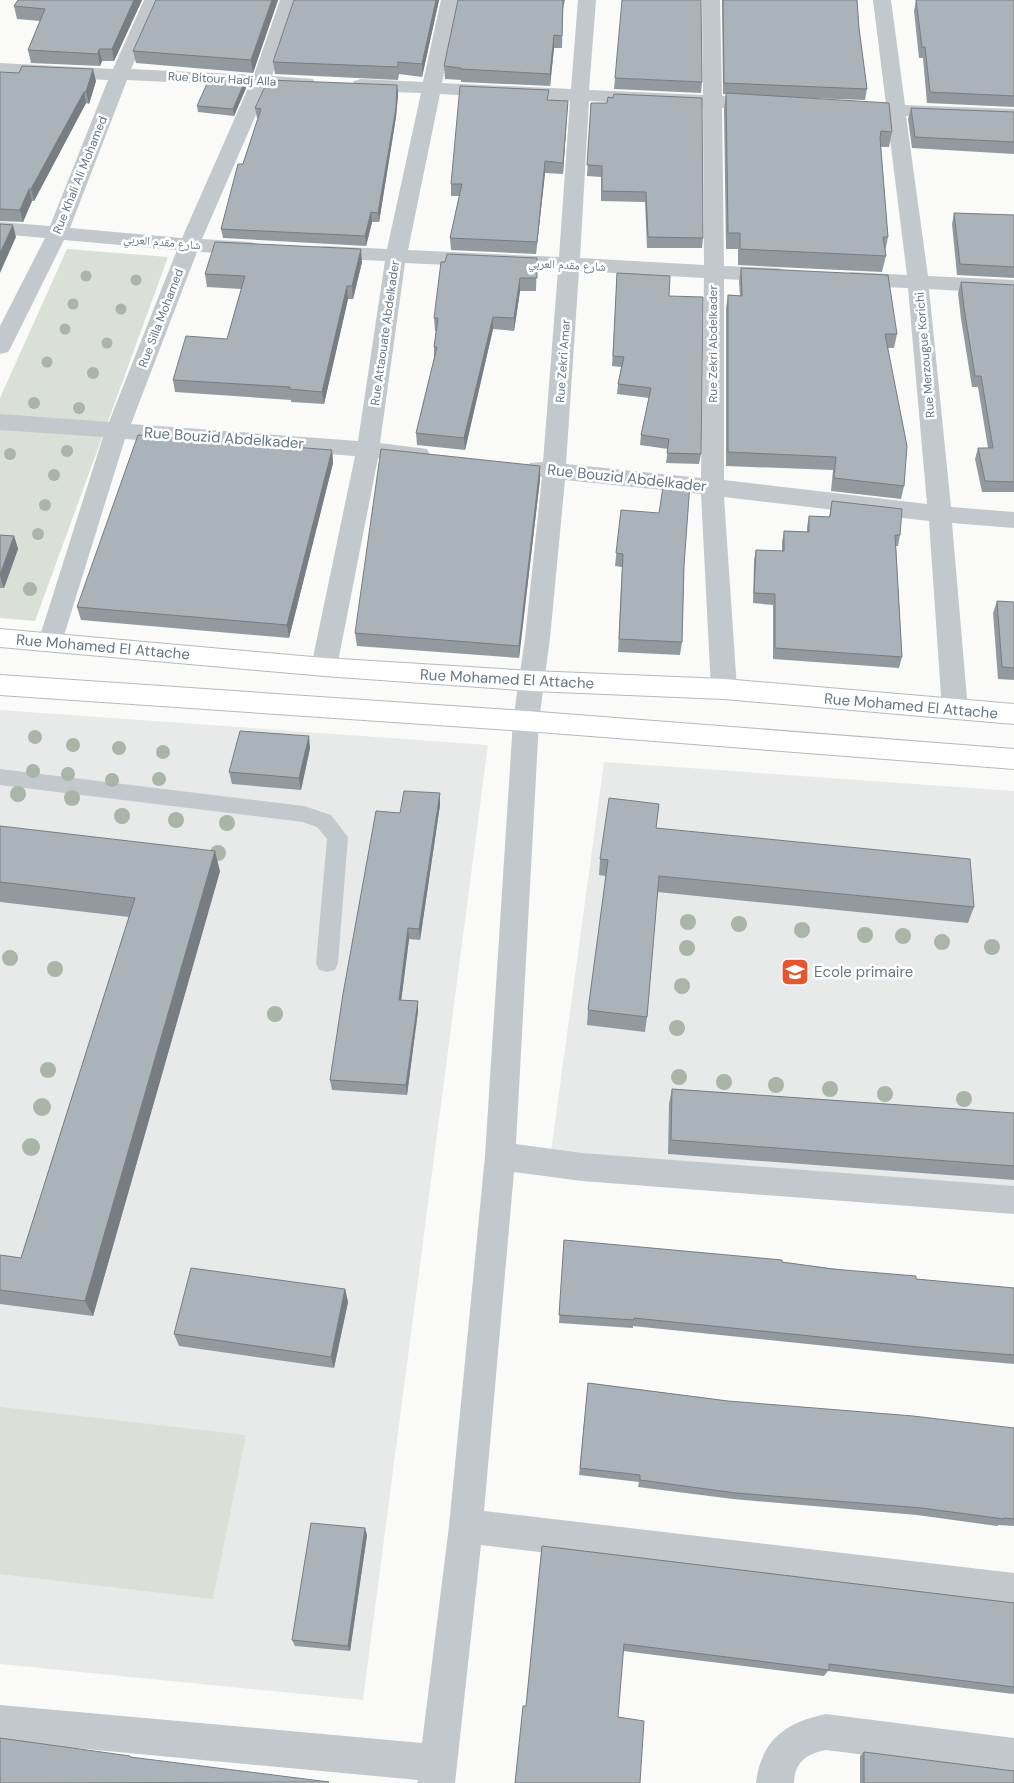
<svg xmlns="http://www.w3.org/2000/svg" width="1014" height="1783" font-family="'DM Sans','Noto Naskh Arabic',sans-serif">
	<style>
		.built { fill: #e8e9e9 }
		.green { fill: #dadfd7 }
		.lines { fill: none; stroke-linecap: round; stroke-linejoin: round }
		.secondary-casing { stroke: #b3babf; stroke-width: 2 }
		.lane { fill: #c3c8cc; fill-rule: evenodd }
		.street { fill: #c3c8cc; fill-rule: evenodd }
		.secondary { fill: #fff; fill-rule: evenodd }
		.tree { fill: #aab4a7 }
		.wall { fill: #929a9f }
		.shaded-wall { fill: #777d82 }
		.building { fill: #aab3b9; stroke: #777d82 }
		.labels { text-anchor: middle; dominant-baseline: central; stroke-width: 5; stroke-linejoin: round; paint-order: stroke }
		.far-street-label { font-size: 12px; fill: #657683; stroke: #fff }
		.street-label { font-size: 15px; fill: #657683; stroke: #fff }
		.poi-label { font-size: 15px; fill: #657683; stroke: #fff; text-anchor: start }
	</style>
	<rect width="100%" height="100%" fill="#fafaf8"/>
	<!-- built -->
	<g class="built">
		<polygon points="0,710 488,745 363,1700 0,1664"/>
		<polygon points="604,762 1014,791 1014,1194 551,1152"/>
	</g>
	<!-- green -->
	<g class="green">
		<polygon points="67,249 168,257 35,621 0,618 0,398"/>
		<polygon points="0,1407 246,1435 213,1599 0,1574"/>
	</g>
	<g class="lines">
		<defs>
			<g id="secondary">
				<polygon points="0,629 324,658 533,671 724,679 1014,704 1014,724 724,699 533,691 324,676 0,647"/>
				<polygon points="0,675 526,711 1014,749 1014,769 526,731 0,695"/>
			</g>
		</defs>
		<!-- secondary casing -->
		<use href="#secondary" class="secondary-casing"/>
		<!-- lane -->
		<polygon class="lane" points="0,769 304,806 331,815 348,837 338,963 335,970 327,972 319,970 316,963 327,839 317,827 303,822 0,785"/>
		<!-- street -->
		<g class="street">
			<path d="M144,0H162L131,69L254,75L280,0H298L272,76L313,79L315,83L313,87L306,89L268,87L202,239L251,242L258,244L261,248L258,252L251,254L197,252L131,424L358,441L385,261L324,258L317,257L314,252L317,247L324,246L387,249L421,93L361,91L354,89L352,85L354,81L361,79L423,82L441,0H459L442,83L571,89L578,0H596L589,90L703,95L702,0H720L722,96L763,98L770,100L772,104L770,108L763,110L722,108L724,266L778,268L785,270L788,275L785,280L778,282L724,279V480L927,504L908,288L851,286L844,284L841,279L844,274L851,272L907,275L887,115L846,112L844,108L846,104L853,102L886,104L873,0H891L905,105L1014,109V121L906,116L928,276L1014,280V294L929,289L951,507L1014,512V528L952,523L968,710L964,717L955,720L946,717L942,710L929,521L724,497L737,689L733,696L724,699L715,696L711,689L701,494L565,480L550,638L539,721L516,1144L582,1153L1014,1186V1214L582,1181L514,1172L484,1511L1014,1573V1609L481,1545L455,1783H417L418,1780L0,1741V1705L422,1743L449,1526L485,1156L513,721L525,638L542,477L530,475L527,469L530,463L543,462L558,270L405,263L380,443L427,449L430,455L427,461L419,463L378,458L337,667L333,674L324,676L315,674L311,667L355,456L125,439L62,642L59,649L50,651L41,649L38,642L103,437L0,430V414L109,422L177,250L64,240L11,347L8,352L0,354V326L45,238L0,234V222L50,226L108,80L0,75V63L113,69ZM127,80L249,86L182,238L70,228ZM440,94L570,101L559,257L408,250ZM589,101L703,107L704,265L580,258ZM579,271L704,278L701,478L566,464Z"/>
			<path d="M826,1714L1014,1738V1774L826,1750C806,1754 795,1762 794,1783H756C761,1740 786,1722 826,1714Z"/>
		</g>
		<!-- secondary -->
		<use href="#secondary" class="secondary"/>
	</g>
	<!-- trees -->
	<g class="tree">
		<circle cx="86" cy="276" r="5.5"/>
		<circle cx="136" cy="280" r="5.5"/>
		<circle cx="73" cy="304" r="5.5"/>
		<circle cx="121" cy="309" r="5.5"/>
		<circle cx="65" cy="329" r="5.5"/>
		<circle cx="107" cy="343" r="5.5"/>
		<circle cx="47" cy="362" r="5.5"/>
		<circle cx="93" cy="373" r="6"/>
		<circle cx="34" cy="403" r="6"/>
		<circle cx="79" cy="408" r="6"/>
		<circle cx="67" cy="451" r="6"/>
		<circle cx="10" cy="454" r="6"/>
		<circle cx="54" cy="475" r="6"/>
		<circle cx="45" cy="505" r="6"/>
		<circle cx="38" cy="534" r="6"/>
		<circle cx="30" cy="589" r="7"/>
		<circle cx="35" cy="737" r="7"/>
		<circle cx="73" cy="745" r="7"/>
		<circle cx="119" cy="748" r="7"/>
		<circle cx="163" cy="752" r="7"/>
		<circle cx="33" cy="771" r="7"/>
		<circle cx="68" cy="774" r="7"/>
		<circle cx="159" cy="779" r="7"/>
		<circle cx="112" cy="780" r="7"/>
		<circle cx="18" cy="794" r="8"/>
		<circle cx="72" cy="798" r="8"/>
		<circle cx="122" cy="816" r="8"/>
		<circle cx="176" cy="820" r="8"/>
		<circle cx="227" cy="823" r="8"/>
		<circle cx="218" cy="853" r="8"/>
		<circle cx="688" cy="922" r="8"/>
		<circle cx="739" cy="924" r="8"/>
		<circle cx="802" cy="930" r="8"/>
		<circle cx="865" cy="935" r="8"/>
		<circle cx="903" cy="936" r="8"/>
		<circle cx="942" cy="942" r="8"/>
		<circle cx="992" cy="947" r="8"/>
		<circle cx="687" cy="948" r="8"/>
		<circle cx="10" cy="958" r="8"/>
		<circle cx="55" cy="969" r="8"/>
		<circle cx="682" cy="986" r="8"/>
		<circle cx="275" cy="1014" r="8"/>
		<circle cx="677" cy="1028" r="8"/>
		<circle cx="48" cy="1070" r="8"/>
		<circle cx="679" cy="1077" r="8"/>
		<circle cx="724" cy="1082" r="8"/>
		<circle cx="776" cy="1085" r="8"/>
		<circle cx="830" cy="1089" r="8"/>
		<circle cx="885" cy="1094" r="8"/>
		<circle cx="964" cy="1099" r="8"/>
		<circle cx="42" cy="1107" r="9"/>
		<circle cx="31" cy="1147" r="9"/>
	</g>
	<!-- wall -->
	<g class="wall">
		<polygon points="18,0 142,0 114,61 102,61 100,66 31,63 28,50 40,21 17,19 14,6"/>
		<polygon points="278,0 253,73 136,63 133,51"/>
		<polygon points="439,0 422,77 399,74 398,80 275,74 273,62"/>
		<polygon points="458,0 565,0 563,9 562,48 554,48 550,86 461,82 461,80 445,79 444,66"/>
		<polygon points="722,0 857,0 859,28 867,89 865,100 783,97 892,132 889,147 881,147 888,237 885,252 886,256 882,272 738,265 738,249 726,249 724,109 726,94 723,94"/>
		<polygon points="916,0 1014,0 1014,107 927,103 923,58 919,58 914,11"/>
		<polygon points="0,72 96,81 89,104 86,103 34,201 32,201 23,222 0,221"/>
		<polygon points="615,78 702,82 701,93 614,89"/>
		<polygon points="397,85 398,95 396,117 379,222 372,222 366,246 223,238 221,229 258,118 257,118 255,108"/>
		<polygon points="246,88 234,116 198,112 197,106"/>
		<polygon points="548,100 568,101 563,174 545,173 536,254 451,250 450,238 459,196 451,196 451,184"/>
		<polygon points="591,103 703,238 702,248 647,248 645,202 601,201 601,177 587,176"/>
		<polygon points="911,108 1014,112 1014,154 912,148 908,119"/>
		<polygon points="954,213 1014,215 1014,278 957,275 952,224"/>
		<polygon points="537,258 536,291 520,291 514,331 493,329 465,450 417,445 416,433 434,360 434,347 436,331 435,331 434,318"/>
		<polygon points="362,262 353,299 348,299 324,404 291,402 291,400 175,392 173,380 227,339 241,289 207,287 205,274"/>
		<polygon points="741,268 897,334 894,348 888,348 904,486 901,499 831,491 833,470 726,466 726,308 728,295 740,296 739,282"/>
		<polygon points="617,273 669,296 701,454 699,464 666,463 668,449 640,445 641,435 649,398 617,394 618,384 621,367 612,366"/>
		<polygon points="961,282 1014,285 1014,492 982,492 975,459 978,448 988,448 978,387 972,387 961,319 958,293"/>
		<polygon points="332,450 333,463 289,638 81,620 77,607"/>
		<polygon points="540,466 540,479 519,658 357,646 355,633"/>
		<polygon points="832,501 900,535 898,546 896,546 902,657 899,668 773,659 773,605 753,603 754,560 756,550 782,551 782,542 784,531 807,532 807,527 809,516 829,517"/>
		<polygon points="621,510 684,566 682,642 680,655 618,652 622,567 615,566"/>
		<polygon points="0,535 14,536 18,549 4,588 0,588"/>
		<polygon points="997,601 1014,602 1014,680 998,679 993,613"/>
		<polygon points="310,748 301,790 232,784 229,772"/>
		<polygon points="440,793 440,805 420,940 409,939 401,1000 418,1001 418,1011 407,1095 332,1090 330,1080 400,813"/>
		<polygon points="0,826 220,871 93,1316 0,1304 0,1255 21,1258 129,917 0,902"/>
		<polygon points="656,828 974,907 968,923 657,892 647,1017 645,1032 587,1025 588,1010 606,876 599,875 600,859"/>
		<polygon points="672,1089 1014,1113 1014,1180 668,1154 669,1104"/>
		<polygon points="564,1240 782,1262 916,1279 1014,1288 1014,1364 914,1355 633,1326 633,1328 559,1323"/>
		<polygon points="345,1289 348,1302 334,1368 179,1346 174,1334"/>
		<polygon points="588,1383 728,1401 1014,1428 1014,1526 999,1525 997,1526 917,1515 733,1499 638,1487 639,1482 579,1475"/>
		<polygon points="367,1535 350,1651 295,1646 292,1640"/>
		<polygon points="542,1546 1014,1603 1014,1693 1013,1694 828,1671 824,1676 623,1651 526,1706"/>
		<polygon points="864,1752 1014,1783 860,1783 860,1756"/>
	</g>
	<!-- shaded-wall -->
	<g class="shaded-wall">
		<polygon points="134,0 142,0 114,61 112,49"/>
		<polygon points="272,0 278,0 253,73 251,60"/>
		<polygon points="436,0 439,0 422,77 422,64"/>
		<polygon points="554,35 554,48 550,86 550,74"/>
		<polygon points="99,49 102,61 100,66 98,54"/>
		<polygon points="93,69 96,81 89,104 86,92"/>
		<polygon points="245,81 246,88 234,116 233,109"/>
		<polygon points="397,85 398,95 396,117 379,222 378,213"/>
		<polygon points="84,92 86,103 34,201 31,189"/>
		<polygon points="568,101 567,113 563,174 563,163"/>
		<polygon points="545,161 545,173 536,254 537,242"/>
		<polygon points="29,189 32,201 23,222 20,210"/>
		<polygon points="371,212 372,222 366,246 365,236"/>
		<polygon points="13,225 16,237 0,273 0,253"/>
		<polygon points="361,249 362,262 353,299 352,286"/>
		<polygon points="520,278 520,291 514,331 514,318"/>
		<polygon points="347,286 348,299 324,404 322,392"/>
		<polygon points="493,317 493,329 465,450 464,438"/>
		<polygon points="332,450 333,463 289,638 287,625"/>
		<polygon points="540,466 540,479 519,658 519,646"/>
		<polygon points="14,536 18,549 4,588 0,575"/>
		<polygon points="309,736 310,748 301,790 299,778"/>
		<polygon points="440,793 440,805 420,940 419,929"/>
		<polygon points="215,851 220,871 93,1316 85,1301"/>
		<polygon points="408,928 409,939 400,1010 399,1000"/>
		<polygon points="418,1001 418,1011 407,1095 406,1085"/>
		<polygon points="345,1289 348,1302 334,1368 331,1357"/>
		<polygon points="365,1528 367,1535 350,1651 348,1646"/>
	</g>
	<!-- building -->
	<g class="building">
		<polygon points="18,0 134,0 112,49 99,49 98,54 28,50 45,9 14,6"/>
		<polygon points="156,0 272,0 251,60 133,51"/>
		<polygon points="294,0 436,0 422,64 398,62 398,67 273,62"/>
		<polygon points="458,0 563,0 562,36 554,35 550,74 461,69 461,68 444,66"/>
		<polygon points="622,0 701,0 702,82 615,78"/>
		<polygon points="723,0 857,0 859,28 867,89 724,83"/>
		<polygon points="916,0 1014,0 1014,96 930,92 925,47 922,47"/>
		<polygon points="22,66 93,69 86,92 84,92 31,189 29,189 20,210 0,209 0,72 19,73"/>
		<polygon points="209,79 245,81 233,109 197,106"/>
		<polygon points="268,80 397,85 396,108 378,213 371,212 365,236 221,229 238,164 243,164 261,109 255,108"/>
		<polygon points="460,86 549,90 547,100 568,101 563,163 545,161 537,242 450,238 462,184 451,184"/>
		<polygon points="726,93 889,103 892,132 881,131 880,138 888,237 883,237 886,256 740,249 740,233 728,233"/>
		<polygon points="614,94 702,98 703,238 648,237 646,192 602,191 602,166 587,165 591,103 607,103 608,97 613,98"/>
		<polygon points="911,108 1014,112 1014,142 915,137"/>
		<polygon points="954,213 1014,215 1014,267 960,264"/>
		<polygon points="0,224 13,225 0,253"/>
		<polygon points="215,242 361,249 352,286 347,286 322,392 289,389 290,387 173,380 186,336 227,339 245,276 205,274"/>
		<polygon points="447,254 537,258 537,278 520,278 514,318 493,317 464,438 416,433 437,347 434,347 438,318 434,318 441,262 445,262"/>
		<polygon points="741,268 888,275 897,334 885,334 907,446 904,486 834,478 836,457 728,452 728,295 742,296"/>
		<polygon points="617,273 670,276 669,296 703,297 701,454 667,453 669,439 641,435 651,388 618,384 624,357 613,356"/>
		<polygon points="961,282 1014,285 1014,482 985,481 978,448 993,448 981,376 975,376 964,308"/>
		<polygon points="138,435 332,450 287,625 77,607"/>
		<polygon points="381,449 540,466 519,646 355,633"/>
		<polygon points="664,480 690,483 684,566 682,642 619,639 623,554 616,553 621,510 659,513"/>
		<polygon points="832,501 902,509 900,535 895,535 902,657 775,648 775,594 754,593 756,550 784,551 784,531 809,532 809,516 830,517"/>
		<polygon points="0,535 14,536 0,575"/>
		<polygon points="997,601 1014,602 1014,668 1002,667"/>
		<polygon points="240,731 309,736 299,778 229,772"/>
		<polygon points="404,791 440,793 419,929 408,928 399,1000 418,1001 406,1085 330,1080 343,994 376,811 400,813"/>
		<polygon points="609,798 659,804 656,828 970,859 974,907 659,876 647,1017 588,1010 608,860 600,859"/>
		<polygon points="0,826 215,851 85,1301 0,1290 0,1255 21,1258 135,898 0,882"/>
		<polygon points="672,1089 1014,1113 1014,1166 671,1140"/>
		<polygon points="564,1240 782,1260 782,1262 832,1269 916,1276 916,1279 1014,1288 1014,1355 918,1347 634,1318 634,1320 559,1315"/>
		<polygon points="191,1268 345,1289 331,1357 174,1334"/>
		<polygon points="588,1383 728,1401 913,1416 1014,1428 1014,1519 1004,1518 1004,1519 922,1508 736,1493 640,1480 640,1475 580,1468"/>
		<polygon points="311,1523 365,1528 348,1646 292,1640"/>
		<polygon points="542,1546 1014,1603 1014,1687 829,1664 829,1670 624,1644 618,1717 644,1721 640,1783 515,1783 523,1706 526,1706"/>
		<polygon points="0,1738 130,1756 130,1757 329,1782 0,1783"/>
		<polygon points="864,1752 1014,1771 1014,1783 864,1783"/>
	</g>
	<!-- icons -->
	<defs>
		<symbol id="school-square" viewBox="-11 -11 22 22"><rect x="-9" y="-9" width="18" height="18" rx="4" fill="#e4572e" stroke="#fff"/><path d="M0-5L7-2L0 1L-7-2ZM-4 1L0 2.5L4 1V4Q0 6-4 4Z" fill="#fff"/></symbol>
	</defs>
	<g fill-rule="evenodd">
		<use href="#school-square" x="779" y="956" width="32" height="32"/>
	</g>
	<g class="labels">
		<!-- far-street labels -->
		<g class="far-street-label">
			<text transform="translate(222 79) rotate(3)">Rue Bitour Hadj Alla</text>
			<text transform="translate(80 175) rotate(-68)">Rue Khali Ali Mohamed</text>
			<text transform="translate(162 242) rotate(5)">شارع مقدم العربي</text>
			<text transform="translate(567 265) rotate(3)">شارع مقدم العربي</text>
			<text transform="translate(161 318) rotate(-69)">Rue Silla Mohamed</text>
			<text transform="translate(385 333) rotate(-82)">Rue Attaouate Abdelkader</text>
			<text transform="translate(713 344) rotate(-90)">Rue Zekri Abdelkader</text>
			<text transform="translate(925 355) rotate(-95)">Rue Merzougue Korichi</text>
			<text transform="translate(563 361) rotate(-86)">Rue Zekri Amar</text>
		</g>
		<!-- street labels -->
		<g class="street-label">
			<text transform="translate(224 438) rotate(4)">Rue Bouzid Abdelkader</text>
			<text transform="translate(627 478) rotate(6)">Rue Bouzid Abdelkader</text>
			<text transform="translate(103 647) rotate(5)">Rue Mohamed El Attache</text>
			<text transform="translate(507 679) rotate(3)">Rue Mohamed El Attache</text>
			<text transform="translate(911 706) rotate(5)">Rue Mohamed El Attache</text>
		</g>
		<!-- poi labels -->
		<g class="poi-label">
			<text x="814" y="972">Ecole primaire</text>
		</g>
	</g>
</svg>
